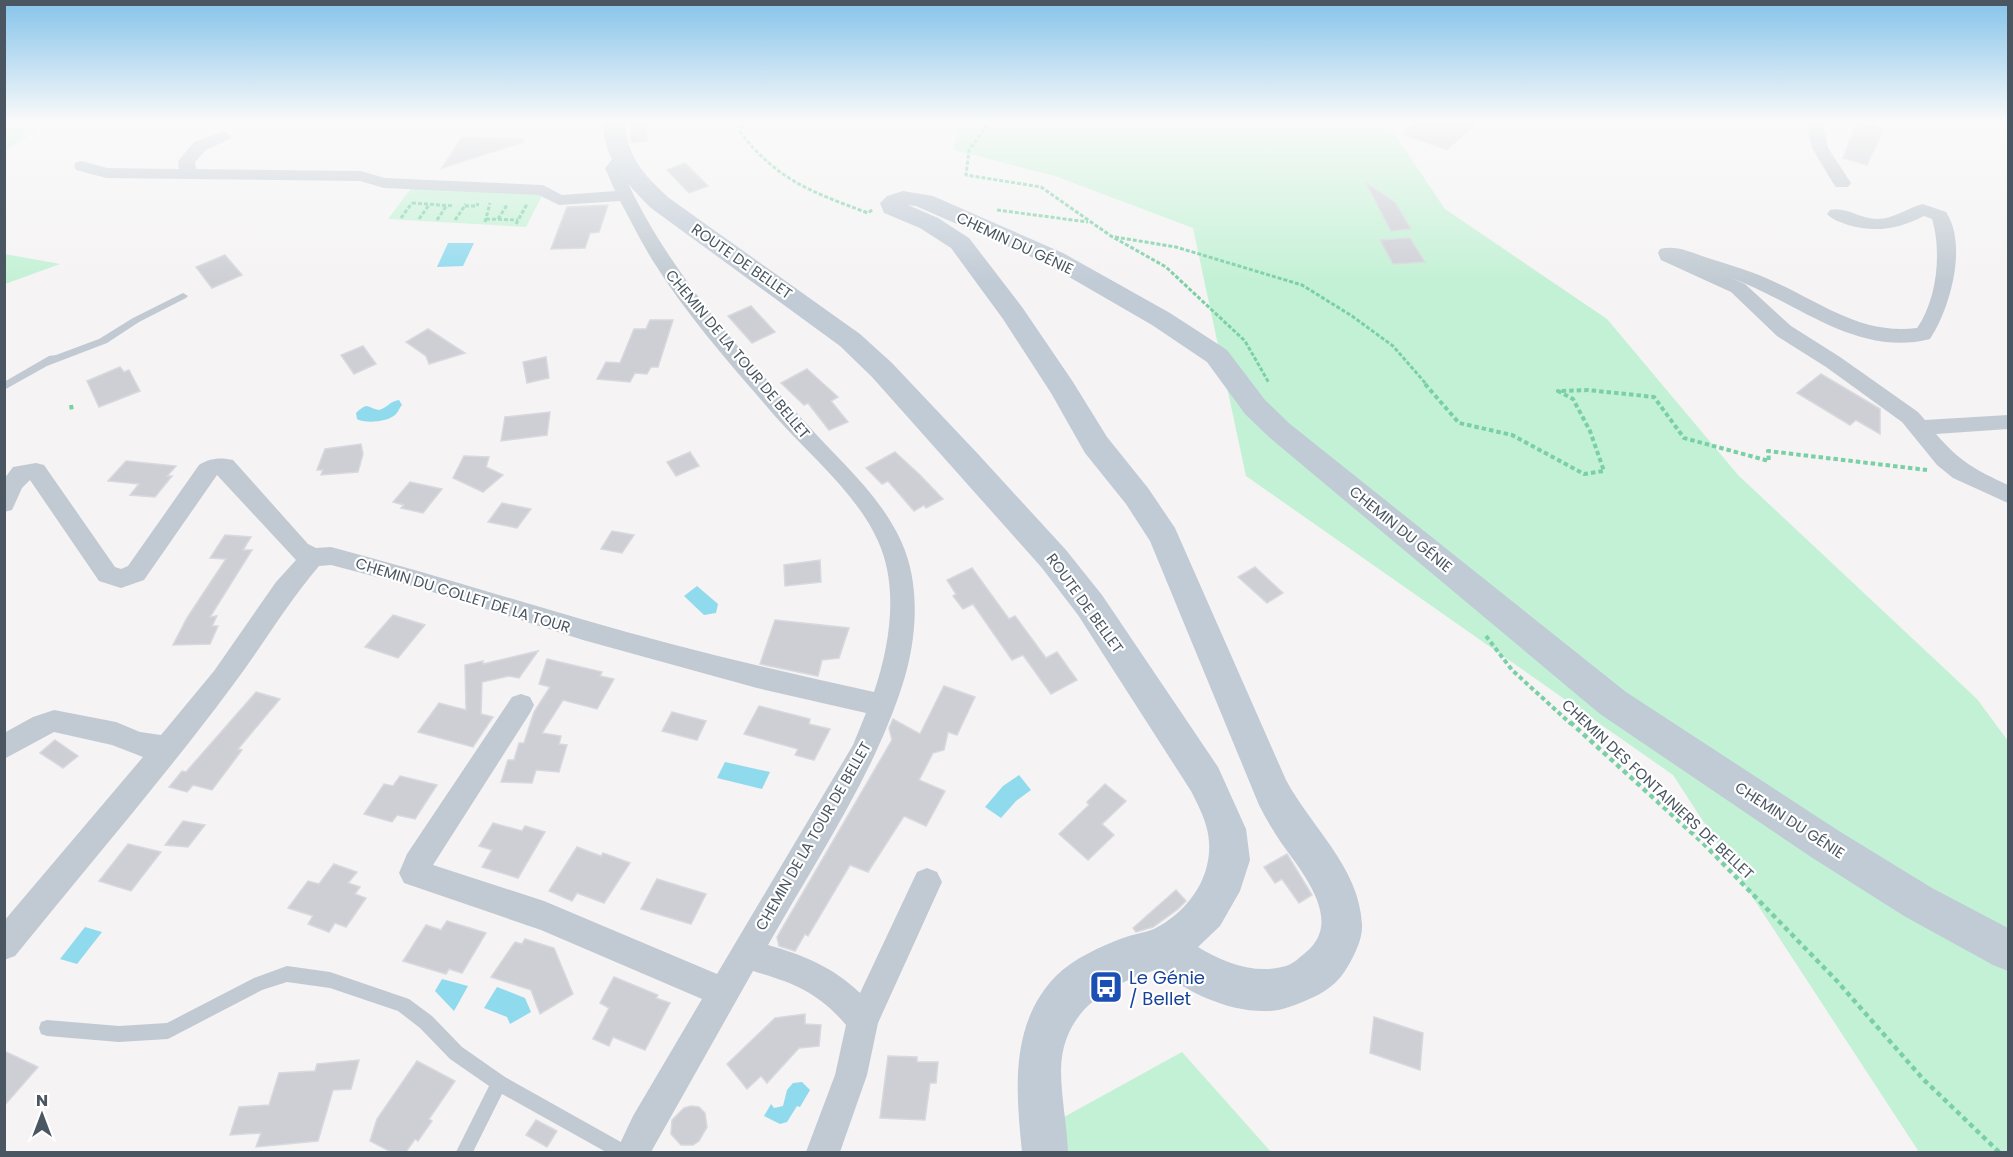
<svg xmlns="http://www.w3.org/2000/svg" width="2013" height="1157" font-family="Poppins,sans-serif">
	<style>
		.green { fill: #c3f1d5 }
		.water { fill: #90daee }
		.building { fill: #cdcfd5; stroke: #d7d9de; stroke-width: 1.5 }
		.lines { fill: none; stroke-linecap: round; stroke-linejoin: round }
		.path-far2 { stroke: #7ad0a6; stroke-width: 3; stroke-dasharray: 4 2; stroke-linecap: butt }
		.path-far1 { stroke: #7ad0a6; stroke-width: 4; stroke-dasharray: 4.5 3; stroke-linecap: butt }
		.path { stroke: #7ad0a6; stroke-width: 4.5; stroke-dasharray: 5 4; stroke-linecap: butt }
		.lane { fill: #c1cad2; fill-rule: evenodd }
		.street { fill: #c1cad2; fill-rule: evenodd }
		.secondary { fill: #c1cbd6; fill-rule: evenodd }
		.labels { text-anchor: middle; dominant-baseline: central; stroke-width: 4.5; stroke-linejoin: round; paint-order: stroke }
		.street-label { font-size: 15px; fill: #4a5661; stroke: #fff }
		.near-transit-label { font-size: 18px; fill: #164399; stroke: #fff; text-anchor: start }
	</style>
	<rect width="100%" height="100%" fill="#f5f3f3"/>
	<!-- green -->
	<g class="green">
		<polygon points="5,120 53,120 5,151"/>
		<polygon points="957,120 1385,120 1445,209 1607,319 1738,475 1977,699 2008,741 2008,1152 1919,1152 1673,775 1246,476 1193,228 1055,176 954,150"/>
		<polygon points="412,187 544,192 526,227 388,219"/>
		<polygon points="4,254 5,254 60,264 5,284"/>
		<polygon points="1182,1052 1271,1152 1067,1152 1064,1117"/>
	</g>
	<!-- water -->
	<g class="water">
		<polygon points="448,243 474,243 463,266 437,267"/>
		<path d="M399,400L402,405C399,408 399,411 396,414C389,422 365,424 357,419L356,413C368,401 368,408 379,410C387,408 390,401 399,400Z"/>
		<polygon points="697,586 718,604 716,613 704,615 684,596"/>
		<polygon points="725,762 770,772 762,789 717,778"/>
		<polygon points="1019,775 1031,790 1016,801 1001,818 985,807 1003,786"/>
		<polygon points="85,927 102,932 77,964 60,959"/>
		<polygon points="442,979 468,986 454,1011 435,991"/>
		<polygon points="497,987 525,998 531,1012 510,1024 507,1017 484,1008"/>
		<polygon points="802,1082 810,1090 800,1107 797,1106 787,1122 780,1124 764,1116 771,1104 774,1108 783,1106 787,1090 793,1083"/>
	</g>
	<!-- building -->
	<g class="building">
		<polygon points="647,120 647,141 631,143 631,122"/>
		<polygon points="1417,120 1480,120 1447,150 1402,134"/>
		<polygon points="1857,121 1884,129 1867,165 1843,158"/>
		<polygon points="462,137 524,139 524,142 442,168"/>
		<polygon points="685,163 708,186 689,193 667,170"/>
		<polygon points="1366,183 1395,202 1411,229 1391,231"/>
		<polygon points="608,205 599,232 590,233 585,248 551,249 567,207"/>
		<polygon points="1410,238 1425,262 1393,264 1380,240"/>
		<polygon points="225,255 242,275 212,288 196,267"/>
		<polygon points="751,306 775,332 752,343 728,316"/>
		<polygon points="650,320 673,320 658,367 651,367 647,374 635,373 630,382 597,379 606,362 620,363 634,329 646,329"/>
		<polygon points="428,329 465,353 429,364 426,356 406,342"/>
		<polygon points="363,346 376,364 354,374 341,355"/>
		<polygon points="546,357 549,378 527,383 523,362"/>
		<polygon points="120,367 124,372 129,370 140,391 99,407 87,381"/>
		<polygon points="807,369 838,397 831,401 848,422 829,430 808,403 804,405 781,383"/>
		<polygon points="1821,374 1880,409 1880,434 1856,420 1850,425 1797,393"/>
		<polygon points="550,412 547,435 501,441 505,417"/>
		<polygon points="361,444 363,454 358,472 321,475 323,470 317,470 325,449"/>
		<polygon points="690,452 699,466 676,476 667,462"/>
		<polygon points="895,452 920,475 943,499 926,508 924,505 914,511 888,481 882,484 866,468"/>
		<polygon points="464,456 489,457 486,467 503,475 483,492 453,478"/>
		<polygon points="126,461 176,466 167,476 172,476 155,497 130,495 139,484 108,481"/>
		<polygon points="410,482 442,489 423,513 401,508 404,505 393,502"/>
		<polygon points="502,503 531,509 517,528 488,522"/>
		<polygon points="612,531 634,535 622,553 601,549"/>
		<polygon points="225,535 251,537 243,550 252,550 210,617 217,616 212,626 218,626 210,644 173,645 187,618 226,559 210,558"/>
		<polygon points="820,560 821,582 785,586 784,565"/>
		<polygon points="1255,567 1283,593 1267,603 1238,577"/>
		<polygon points="972,568 1009,619 1015,616 1046,658 1057,652 1077,680 1051,694 1023,655 1012,660 973,604 963,609 953,596 956,594 947,580"/>
		<polygon points="393,615 425,625 398,658 365,647"/>
		<polygon points="775,620 849,628 839,658 822,660 818,676 760,664"/>
		<polygon points="538,651 519,678 509,676 482,682 481,714 493,717 473,747 418,732 439,703 466,710 465,665 483,661 483,664"/>
		<polygon points="547,659 602,672 600,676 614,679 597,709 563,700 542,733 561,736 559,744 567,745 559,772 536,770 532,783 501,782 508,760 514,760 519,743 524,743 534,712 550,687 539,684"/>
		<polygon points="944,686 975,697 957,735 948,732 944,750 933,753 919,780 945,791 926,826 904,816 868,872 850,865 808,936 805,934 795,951 779,946 777,937 892,740 889,728 893,719 920,734"/>
		<polygon points="256,692 280,699 238,749 242,750 212,790 193,785 187,792 169,787 182,771 186,772"/>
		<polygon points="759,706 810,719 809,724 830,729 814,760 795,755 798,749 744,734"/>
		<polygon points="672,712 706,721 697,740 662,731"/>
		<polygon points="55,740 78,756 63,768 40,753"/>
		<polygon points="400,776 437,785 415,819 397,815 392,822 364,814 384,784 393,786"/>
		<polygon points="1105,784 1126,801 1102,824 1114,835 1088,860 1059,834 1089,805 1087,802"/>
		<polygon points="183,821 205,825 188,847 165,845"/>
		<polygon points="493,823 522,831 525,826 545,832 518,878 482,867 492,850 479,846"/>
		<polygon points="128,844 161,852 131,891 99,881"/>
		<polygon points="577,847 601,856 603,853 630,863 604,903 577,893 572,901 549,891"/>
		<polygon points="1287,854 1312,895 1299,903 1282,879 1275,883 1264,867"/>
		<polygon points="334,864 357,872 348,883 360,887 355,894 366,898 346,927 335,923 329,932 308,924 313,916 288,908 308,881 319,884"/>
		<polygon points="657,879 706,894 691,924 641,909"/>
		<polygon points="1176,890 1186,901 1178,909 1153,927 1136,932 1133,928"/>
		<polygon points="447,921 486,933 462,973 449,969 446,974 403,961 426,925 441,930"/>
		<polygon points="525,939 554,948 573,994 540,1014 531,990 491,977 515,942 522,944"/>
		<polygon points="614,977 658,995 656,998 670,1003 645,1050 613,1037 609,1046 593,1039 609,1008 600,1003"/>
		<polygon points="805,1014 805,1024 821,1025 819,1046 799,1048 767,1083 761,1076 747,1089 727,1064 775,1018"/>
		<polygon points="1374,1017 1423,1033 1420,1070 1370,1053"/>
		<polygon points="4,1051 38,1067 4,1106"/>
		<polygon points="888,1056 917,1057 917,1062 938,1062 936,1083 930,1083 925,1120 880,1118"/>
		<polygon points="359,1060 351,1089 333,1090 318,1141 256,1147 261,1133 230,1135 239,1107 269,1105 279,1073 315,1071 317,1064"/>
		<polygon points="417,1061 455,1081 429,1119 432,1121 418,1141 415,1139 406,1152 391,1152 370,1141 377,1119"/>
		<polygon points="691,1106 699,1107 705,1113 707,1127 699,1141 693,1145 681,1145 671,1134 672,1120 684,1108"/>
		<polygon points="536,1120 557,1131 547,1147 526,1135"/>
	</g>
	<g class="lines">
		<!-- path-far2 -->
		<g class="path-far2">
			<path d="M744,120L740,132C778,181 812,192 868,213L872,210"/>
			<polyline points="991,120 969,150 966,175 1041,187 1111,236 1166,267 1245,341 1269,383"/>
			<polyline points="412,203 454,206"/>
			<polyline points="465,206 477,206 478,203"/>
			<polyline points="997,210 1088,222"/>
			<polyline points="401,218 412,203"/>
			<polyline points="419,219 429,205"/>
			<polyline points="486,219 518,220"/>
			<polyline points="498,219 507,205"/>
			<polyline points="437,220 447,205"/>
			<polyline points="455,220 466,204"/>
			<polyline points="485,222 490,203"/>
			<polyline points="516,224 527,204"/>
			<polyline points="1115,237 1176,247 1302,285 1352,316 1393,346 1427,385"/>
		</g>
		<!-- path-far1 -->
		<g class="path-far1">
			<polyline points="1425,384 1459,423 1512,435 1584,474 1604,471 1590,431 1573,399 1558,391 1588,390 1654,397 1684,438 1769,461 1768,451 1927,470"/>
			<polyline points="71,405 72,411"/>
			<polyline points="1486,636 1512,670 1571,724"/>
		</g>
		<!-- path -->
		<polyline class="path" points="1570,722 1703,843 1837,981 1923,1079 1999,1152"/>
		<!-- lane -->
		<g class="lane">
			<polygon points="183,293 188,296 186,298 139,322 107,343 47,366 4,390 4,382 49,356 56,355 99,339 133,318"/>
			<polygon points="287,966 330,972 409,999 432,1016 462,1047 505,1077 628,1146 630,1152 606,1152 502,1094 473,1152 456,1152 489,1086 450,1059 420,1028 398,1011 330,988 287,982 262,990 168,1039 119,1042 47,1036 41,1034 39,1028 41,1022 47,1020 119,1026 167,1023 254,978"/>
		</g>
		<!-- street -->
		<g class="street">
			<polygon points="1806,120 1822,120 1828,148 1851,183 1848,187 1836,187 1833,183 1812,148"/>
			<path d="M224,131L232,136L230,139L206,150L195,162L196,169L361,171L385,178L543,185L562,195L615,191L605,168L615,156H627L629,160L622,169L625,177C668,270 736,346 804,421C838,460 879,493 901,541C921,584 917,639 903,683C875,773 815,862 768,945C803,955 833,967 860,993L917,872L927,868L937,872L942,882L878,1023L867,1075L840,1152H806L835,1075L846,1025C818,992 794,983 753,971L651,1152H616L633,1116L702,999L541,930L404,883L399,873L407,854L512,697L521,694L530,697L534,705L530,713L433,865L544,901L717,974L853,745L866,713L757,688L583,640L423,589L331,565L319,566C286,605 261,648 230,689C162,780 87,867 15,956L4,960V921L143,757L112,745L54,732L4,759V733L33,717L54,710L116,722L140,732L161,735L214,671L276,582L296,560L217,475L144,580L121,588L99,581L30,480L22,488L12,510L4,512V479L13,467L36,463L44,465L115,567L121,569L128,566L199,465C209,458 221,457 233,460L308,544L316,548L331,547C415,569 498,595 581,619C678,648 776,670 874,692C890,645 899,587 878,541C856,492 808,454 774,415C732,366 687,316 653,261C641,242 631,221 620,201L559,205L539,195L384,188L360,181L106,178L76,170L74,166L76,162L82,161L107,168L179,169L178,161L194,142Z"/>
			<path d="M1923,204L1946,212C1968,245 1950,309 1930,339C1856,358 1796,301 1731,278L1745,284L1791,326L1840,357L1918,412L1925,420L2008,415V429L1936,434C1960,462 1976,470 2008,485V503L1953,478L1937,465L1902,422L1826,367L1777,336L1731,292L1661,260L1658,253L1660,249C1676,245 1690,252 1705,257C1730,265 1755,272 1779,284C1824,305 1864,335 1917,328C1937,300 1942,252 1932,219L1924,216C1899,229 1875,233 1848,225C1841,222 1832,220 1827,214L1830,210C1845,206 1861,219 1877,219C1894,219 1907,208 1923,204Z"/>
		</g>
		<!-- secondary -->
		<path class="secondary" d="M603,120H625C626,156 644,175 669,198L860,334L892,363L978,454L1066,550L1102,595L1218,767L1246,829L1250,860L1240,891L1220,926L1198,947C1224,963 1255,975 1286,966C1293,964 1299,958 1305,953C1346,921 1300,870 1280,841C1272,829 1265,817 1259,805L1150,541L1126,504L1085,453L1051,393L1003,319L951,248L920,228L884,213L880,203L887,196L903,191L933,196L1063,253L1170,313L1227,350L1265,400L1290,424L1626,692L1839,831L1932,888L2008,928V971L1993,965L1904,916L1811,857L1600,714L1270,438L1245,414L1207,362L1152,325L1045,263L916,206L908,205L938,218L969,238L1022,307L1073,382L1107,437L1148,488L1175,528L1286,780C1311,827 1359,867 1362,924C1363,938 1355,954 1348,966C1339,983 1324,993 1307,1000C1293,1006 1279,1012 1263,1011C1227,1011 1186,992 1159,969C1109,984 1062,1010 1061,1070C1061,1097 1067,1125 1068,1152H1022C1016,1092 1009,1024 1056,976C1073,959 1101,946 1123,938C1133,934 1145,933 1154,929C1192,910 1217,870 1207,829C1204,816 1197,803 1191,791L1078,615L1042,568L872,377L840,346L651,208C625,182 603,159 603,120Z"/>
	</g>
	<!-- sky -->
	<linearGradient id="sky" x2="0" y2="1"><stop stop-color="#85c3ea"/><stop offset="0.43" stop-color="#fafafa"/><stop offset="1" stop-color="#fafafa" stop-opacity="0"/></linearGradient>
	<rect width="2013" height="282" fill="url(#sky)"/>
	<!-- icons -->
	<defs>
		<symbol id="bus-square" viewBox="-11 -11 22 22"><rect x="-9" y="-9" width="18" height="18" rx="4" fill="#1a4fb4" stroke="#fff"/><path d="M-5-6H5V4H4V6H2V4H-2V6H-4V4H-5ZM-3.5-4V0h7V-4ZM-3.5 1.2v1.5H-2V1.2ZM2 1.2v1.5H3.5V1.2Z" fill="#fff"/></symbol>
	</defs>
	<g fill-rule="evenodd">
		<use href="#bus-square" x="1087" y="968" width="38" height="38"/>
	</g>
	<g class="labels">
		<!-- street labels -->
		<g class="street-label">
			<text transform="translate(1015 243) rotate(25)">CHEMIN DU GÉNIE</text>
			<text transform="translate(742 261) rotate(35)">ROUTE DE BELLET</text>
			<text transform="translate(738 354) rotate(50)">CHEMIN DE LA TOUR DE BELLET</text>
			<text transform="translate(1401 529) rotate(39)">CHEMIN DU GÉNIE</text>
			<text transform="translate(463 595) rotate(17)">CHEMIN DU COLLET DE LA TOUR</text>
			<text transform="translate(1085 603) rotate(54)">ROUTE DE BELLET</text>
			<text transform="translate(1658 789) rotate(43)">CHEMIN DES FONTAINIERS DE BELLET</text>
			<text transform="translate(1790 820) rotate(33)">CHEMIN DU GÉNIE</text>
			<text transform="translate(813 836) rotate(-60)">CHEMIN DE LA TOUR DE BELLET</text>
		</g>
		<!-- near-transit labels -->
		<g class="near-transit-label">
			<text x="1129" y="977">Le Génie<tspan x="1129" dy="21">/ Bellet</tspan></text>
		</g>
	</g>
	<!-- border -->
	<rect width="2013" height="1157" fill="none" stroke="#4a5661" stroke-width="12"/>
	<!-- north arrow -->
	<g transform="translate(42 1115)" stroke="#ffffff" stroke-width="4.5" paint-order="stroke">
	<path d="M0-4.5L10 22L0 15L-10 22Z" fill="#4a5661"/>
	<text y="-9" font-size="16" font-weight="bold" text-anchor="middle" fill="#4a5661">N</text>
	</g>
</svg>
